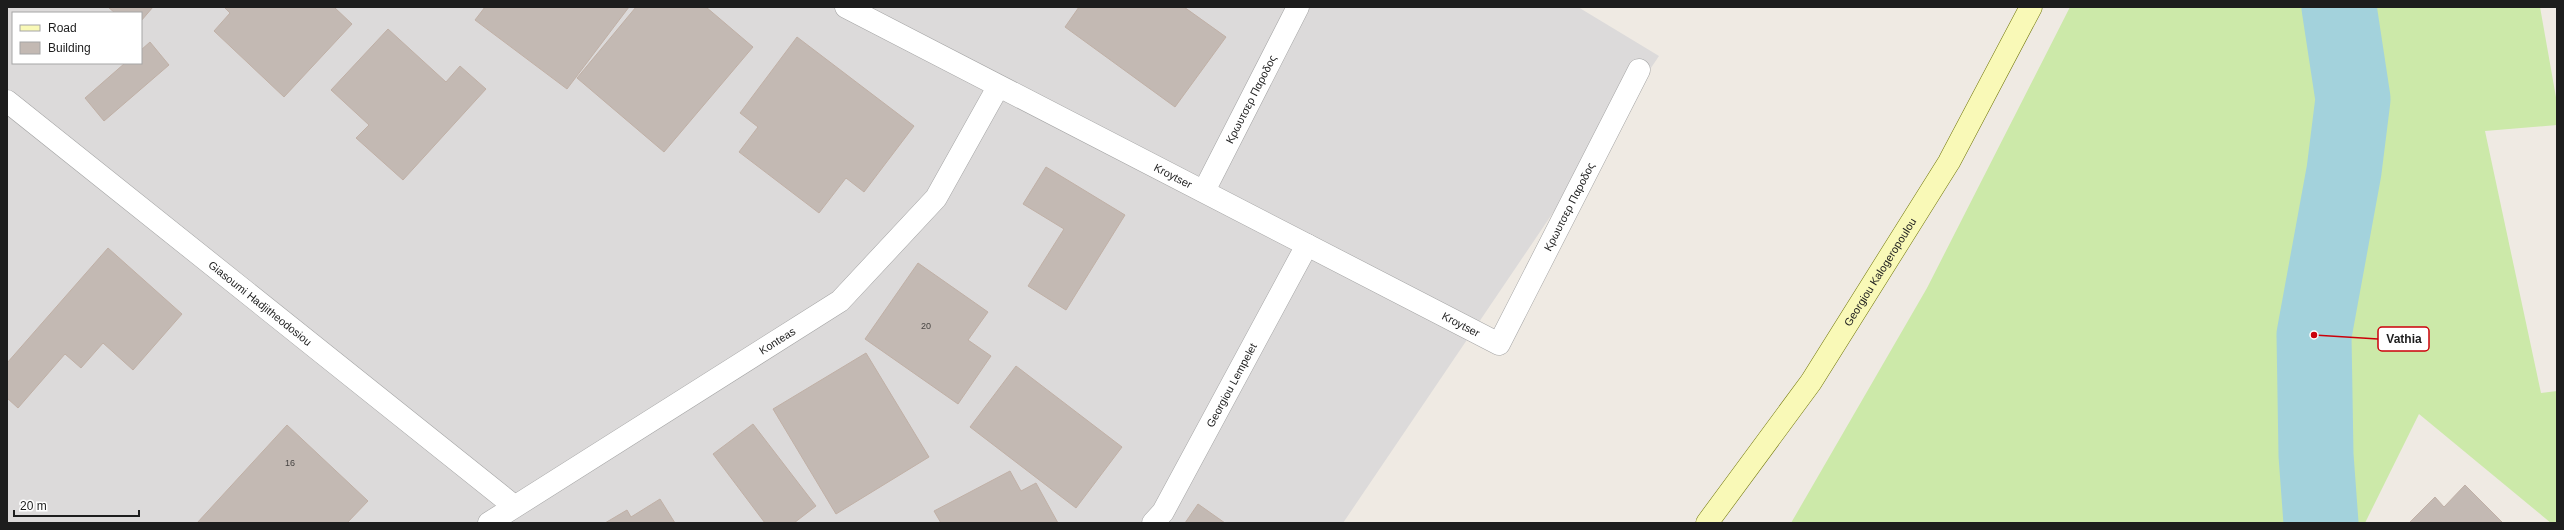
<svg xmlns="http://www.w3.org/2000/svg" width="2564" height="530" font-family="Arial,sans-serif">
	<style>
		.residential { fill: #dcdada; fill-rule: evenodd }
		.grass { fill: #cce9a9 }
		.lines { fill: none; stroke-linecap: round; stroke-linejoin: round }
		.river { stroke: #a3d2dc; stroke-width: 75 }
		.building { fill: #c3b9b3; stroke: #c0b0a6 }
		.street-casing { stroke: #a4a4a4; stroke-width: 23 }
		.secondary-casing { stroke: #6e7405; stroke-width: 23 }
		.street { stroke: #fff; stroke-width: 22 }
		.secondary { stroke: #f9f9b7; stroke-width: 22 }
		.labels { text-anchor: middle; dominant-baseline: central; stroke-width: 4; stroke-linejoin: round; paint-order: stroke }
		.number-label { font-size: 9px; fill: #464442 }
		.street-label { font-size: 11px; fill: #1d1d1d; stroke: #fff }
		.leader { fill: none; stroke: #cb000a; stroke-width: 1.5 }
		.callout-dot { fill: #cb000a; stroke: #fff; stroke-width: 1.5 }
		.callout { fill: #fff; stroke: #cb000a; stroke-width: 1.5 }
		.callout-label { font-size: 12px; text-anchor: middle; font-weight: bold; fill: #1d1d1d }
	</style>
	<rect width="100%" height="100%" fill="#efeae3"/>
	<!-- residential -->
	<path class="residential" d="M7,7H1578L1659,56L1343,523H7ZM13,13H141V63H13Z"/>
	<!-- grass -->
	<polygon class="grass" points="2070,7 2540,7 2557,103 2557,125 2485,131 2541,393 2557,391 2557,523 2551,523 2419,414 2365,523 1791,523 1927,288"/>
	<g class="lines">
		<!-- river -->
		<polyline class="river" points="2321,523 2316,455 2314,335 2344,171 2353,99 2339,7"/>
	</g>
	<!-- building -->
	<g class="building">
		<polygon points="108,7 153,7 141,21 141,13 115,13"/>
		<polygon points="224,7 334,7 352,24 284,97 214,31 230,13"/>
		<polygon points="485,7 629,7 567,89 475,20"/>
		<polygon points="636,7 706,7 753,47 664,152 577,78"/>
		<polygon points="1079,7 1184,7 1226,37 1175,107 1065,27"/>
		<polygon points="388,29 446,82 460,66 486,89 403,180 356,138 369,125 331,90"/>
		<polygon points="797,37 914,126 864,192 846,178 819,213 739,152 758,127 740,113"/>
		<polygon points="150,42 169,65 104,121 85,98 125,63 141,63 141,50"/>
		<polygon points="1046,167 1125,215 1066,310 1028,286 1064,229 1023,204"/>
		<polygon points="108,248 182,314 133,370 103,343 81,368 65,354 18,408 7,398 7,363"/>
		<polygon points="918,263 988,312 968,340 991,356 958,404 865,339"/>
		<polygon points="866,353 929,457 836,514 773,409"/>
		<polygon points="1016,366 1122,447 1076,508 970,427"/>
		<polygon points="753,424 816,506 794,523 765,523 713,454"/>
		<polygon points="287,425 368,501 347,523 197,523"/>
		<polygon points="1010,471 1021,491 1036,483 1058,523 941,523 934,511"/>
		<polygon points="2465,485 2503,523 2409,523 2435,497 2444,507"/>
		<polygon points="660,499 675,523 605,523 627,510 631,517"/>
		<polygon points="1198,504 1225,523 1185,523"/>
	</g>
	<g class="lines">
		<defs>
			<g id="street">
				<path id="s1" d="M846,7L1499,344L1639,70"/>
				<path id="s2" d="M7,101L514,506"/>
				<path id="s3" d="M1204,191L1298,7"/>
				<path id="s4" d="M489,523L840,301L936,198L998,87"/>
				<path id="s5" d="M1153,523L1163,512L1307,245"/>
			</g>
			<g id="secondary">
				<path id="s6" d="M1707,523L1811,382L1949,162L2031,7"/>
			</g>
		</defs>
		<!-- street casing -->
		<use href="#street" class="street-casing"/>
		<!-- secondary casing -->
		<use href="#secondary" class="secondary-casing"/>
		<!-- street -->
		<use href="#street" class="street"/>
		<!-- secondary -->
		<use href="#secondary" class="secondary"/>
	</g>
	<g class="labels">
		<!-- number labels -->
		<g class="number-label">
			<text x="926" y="326">20</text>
			<text x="290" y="463">16</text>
		</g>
		<!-- street labels -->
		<g class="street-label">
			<text stroke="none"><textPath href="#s3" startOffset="103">Κρωυτσερ Παροδος</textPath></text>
			<text stroke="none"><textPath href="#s1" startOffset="368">Kroytser</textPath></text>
			<text stroke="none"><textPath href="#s1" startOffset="889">Κρωυτσερ Παροδος</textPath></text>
			<text stroke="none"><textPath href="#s6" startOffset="305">Georgiou Kalogeropoulou</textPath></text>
			<text stroke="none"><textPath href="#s2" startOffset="324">Giasoumi Hadjitheodosiou</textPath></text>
			<text stroke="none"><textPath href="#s1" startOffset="692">Kroytser</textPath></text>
			<text stroke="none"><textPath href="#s4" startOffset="341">Konteas</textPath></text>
			<text stroke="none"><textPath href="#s5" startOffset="159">Georgiou Lempelet</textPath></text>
		</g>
	</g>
	<!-- callouts -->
	<path class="leader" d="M2314 335L2378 339"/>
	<circle class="callout-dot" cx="2314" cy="335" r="4"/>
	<rect class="callout" x="2378" y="327" width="51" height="24" rx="4"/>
	<g class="callout-label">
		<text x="2404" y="343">Vathia</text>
	</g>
	<!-- border -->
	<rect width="2564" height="530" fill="none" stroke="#1d1d1d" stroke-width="16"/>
	<!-- legend -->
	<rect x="12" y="12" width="130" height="52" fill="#ffffff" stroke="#a5a5a5"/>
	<rect x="20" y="25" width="20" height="6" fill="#f9f9b7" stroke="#a5a5a5"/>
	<text x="48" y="32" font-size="12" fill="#1d1d1d">Road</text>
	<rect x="20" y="42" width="20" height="12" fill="#c3b9b3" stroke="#a5a5a5"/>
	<text x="48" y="52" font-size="12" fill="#1d1d1d">Building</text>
	<!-- scale -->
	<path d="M14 510v6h125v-6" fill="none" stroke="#1d1d1d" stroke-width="2"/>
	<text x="20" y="510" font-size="12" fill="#1d1d1d" stroke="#ffffff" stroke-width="3" paint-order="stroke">20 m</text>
</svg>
